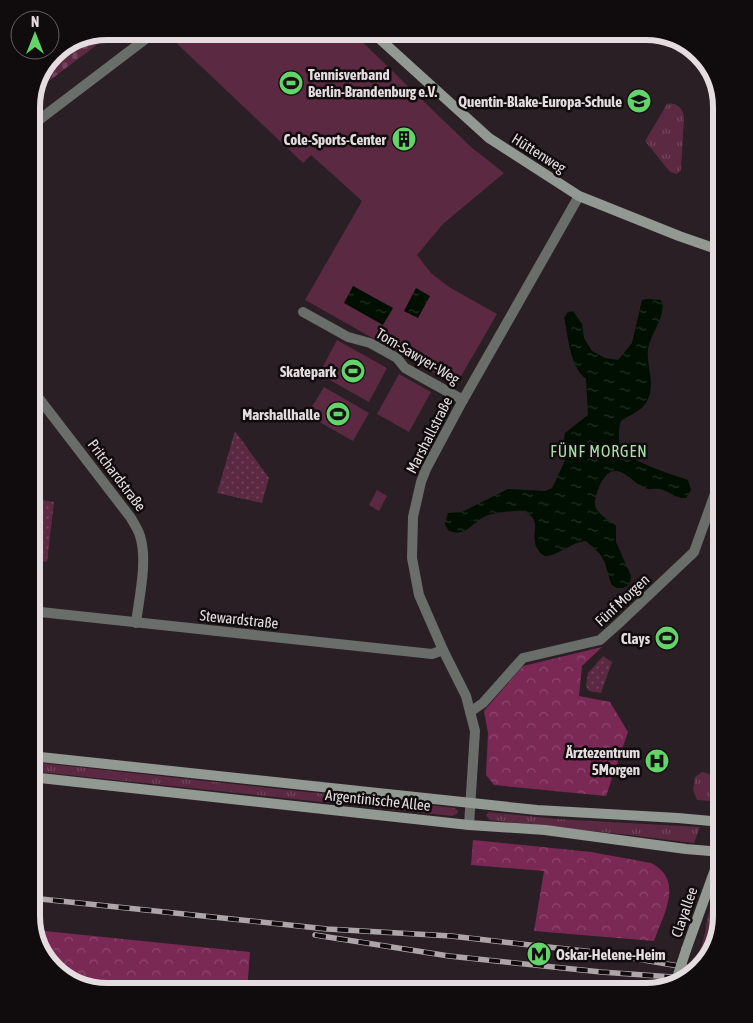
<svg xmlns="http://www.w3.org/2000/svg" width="753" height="1023" font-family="'Asap Condensed',sans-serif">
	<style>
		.grass { fill: url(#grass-tufts) }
		.forest { fill: url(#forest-crowns) }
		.cemetery { fill: url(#cemetery-stones) }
		.park { fill: url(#park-dots) }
		.garden { fill: #5b2942 }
		.water { fill: url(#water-ripples) }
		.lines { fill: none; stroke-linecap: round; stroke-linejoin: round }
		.street { stroke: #6a6e6a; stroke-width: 10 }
		.secondary { stroke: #929992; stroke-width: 10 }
		.rail-casing { stroke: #aea5a9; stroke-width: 5.5 }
		.rail { stroke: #100b0d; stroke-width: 4; stroke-dasharray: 11; stroke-linecap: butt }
		.secondary-bridge { stroke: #929992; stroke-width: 10 }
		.labels { text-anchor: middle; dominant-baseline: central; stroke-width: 5; stroke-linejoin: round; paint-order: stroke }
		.poi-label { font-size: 15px; font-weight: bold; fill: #e4dcdf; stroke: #100b0d; text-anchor: end }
		.street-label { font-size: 15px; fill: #e4dcdf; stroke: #100b0d }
		.neighbourhood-label { font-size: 16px; letter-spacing: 1px; fill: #a6e1a6; stroke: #100b0d }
		.rim { fill: none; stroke: #e4dcdf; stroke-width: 6 }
	</style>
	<defs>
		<pattern id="grass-tufts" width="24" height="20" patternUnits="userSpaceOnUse" patternTransform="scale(1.25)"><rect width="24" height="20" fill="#5b2942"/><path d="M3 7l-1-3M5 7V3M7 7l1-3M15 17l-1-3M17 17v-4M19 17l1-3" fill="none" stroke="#72475d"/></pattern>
		<pattern id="forest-crowns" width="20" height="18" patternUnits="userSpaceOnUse" patternTransform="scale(1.25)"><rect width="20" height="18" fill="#7a2955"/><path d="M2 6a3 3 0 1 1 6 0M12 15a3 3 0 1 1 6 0" fill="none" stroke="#8d476d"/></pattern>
		<pattern id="cemetery-stones" width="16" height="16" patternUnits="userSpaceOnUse" patternTransform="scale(1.25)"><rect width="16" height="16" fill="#5b2942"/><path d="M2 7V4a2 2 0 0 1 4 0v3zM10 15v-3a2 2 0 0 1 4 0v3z" fill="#72475d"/></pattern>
		<pattern id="park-dots" width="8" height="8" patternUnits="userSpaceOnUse" patternTransform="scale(1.25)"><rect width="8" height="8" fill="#5b2942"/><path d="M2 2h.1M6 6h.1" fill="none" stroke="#72475d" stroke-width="1.8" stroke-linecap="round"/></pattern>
		<pattern id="water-ripples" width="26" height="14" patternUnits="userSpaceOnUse" patternTransform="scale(1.25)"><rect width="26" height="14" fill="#000f01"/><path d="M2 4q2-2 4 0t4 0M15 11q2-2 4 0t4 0" fill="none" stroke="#253126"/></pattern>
	</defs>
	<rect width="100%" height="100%" fill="#2a1f24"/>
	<!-- grass -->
	<g class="grass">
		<path d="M667,104C676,102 683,108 684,117L681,170L677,174L670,172L645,141Z"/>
		<polygon points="31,762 455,808 458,811 457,814 452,816 31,771"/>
		<path d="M702,772C716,774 721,786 717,799L711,801L697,800L693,790L695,777Z"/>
		<polygon points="488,812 557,819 700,827 694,843 629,835 490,820 486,816"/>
		<polygon points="720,878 722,879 722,905 702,964 695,971 705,933 708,916"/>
	</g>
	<!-- forest -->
	<g class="forest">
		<polygon points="602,647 582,666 579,696 610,702 628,732 606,796 494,785 486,775 488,733 484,711 523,666"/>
		<path d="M473,840L591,852L651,863C685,880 663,915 654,941L534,931L544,871L471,865Z"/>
		<polygon points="35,930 250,952 247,992 103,992 69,981 42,954"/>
	</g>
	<!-- cemetery -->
	<polygon class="cemetery" points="107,31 115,31 37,90 57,50"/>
	<!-- park -->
	<g class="park">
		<polygon points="235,431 269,478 262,503 217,493"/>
		<polygon points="31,498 54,502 47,562 31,559"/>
		<polygon points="603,656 612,662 601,693 589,691 586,686 588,673"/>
	</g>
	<!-- garden -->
	<g class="garden">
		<polygon points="175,31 351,31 471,147 504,173 443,224 417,255 431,273 449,287 497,314 456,385 305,300 362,201 311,155 303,163 169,36"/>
		<polygon points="337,340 387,368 369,402 319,374"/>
		<polygon points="399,374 431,392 409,432 377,414"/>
		<polygon points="324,387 369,413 353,441 307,415"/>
		<polygon points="377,490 387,496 379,511 369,505"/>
	</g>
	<!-- water -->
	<g class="water">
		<polygon points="353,286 393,308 383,325 344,303"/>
		<polygon points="416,288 430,296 418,318 404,311"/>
		<path d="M647,299L661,300C668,314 650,334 648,349C646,368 657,384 646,403C640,412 629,415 621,421C619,427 618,439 620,445C627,462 672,474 688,480L691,490L686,498C677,499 669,492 661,489C656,488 650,490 645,488C639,486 632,479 626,475C607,461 598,486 595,501C593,513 609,519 616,526V542L631,576L630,584L624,588H616L611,584L605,563L600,554L586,541C570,542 558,557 543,556C540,552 535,547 535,542C532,529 542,521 524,511C516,510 491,513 484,517C473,522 465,539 448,530L445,524L448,513L462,512L508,489L545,491L552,488L564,463L563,445L565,433L588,415L586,379C569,365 569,339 564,318L568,312L573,311L582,324L584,338L592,351L605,358L618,360L632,343L642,300Z"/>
	</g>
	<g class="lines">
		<!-- street -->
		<g class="street">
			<polyline points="31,126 156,31"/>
			<polyline points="303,312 348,337 370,343 397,358 405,368 463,400"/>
			<path d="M31,388L131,518C134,524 138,529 140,536C148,560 139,598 136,623"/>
			<polyline points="31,611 432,654 443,650"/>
			<polyline points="470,712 483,703 523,658 600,640 618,624 694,552 722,474"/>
			<polyline points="469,825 475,731 466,696 443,650 419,595 412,558 413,517 421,482 426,469 463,400 579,196"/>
		</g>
		<!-- secondary -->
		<g class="secondary">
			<polyline points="371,31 489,138 579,196 679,236 722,251"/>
			<polyline points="31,756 537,810 678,818 722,822"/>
			<polyline points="31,777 469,825 545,830 686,849 722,852"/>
			<polyline points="686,950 722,850"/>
		</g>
		<defs>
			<g id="rail">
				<polyline points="31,898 327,929 451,936 539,946 603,953 696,969"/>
				<polyline points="315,935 449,956 601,972 687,978"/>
			</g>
		</defs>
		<!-- rail casing -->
		<use href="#rail" class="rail-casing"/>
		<!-- rail -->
		<use href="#rail" class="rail"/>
		<!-- secondary-bridge -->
		<polyline class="secondary-bridge" points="675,984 686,950"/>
	</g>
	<!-- icons -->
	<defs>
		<symbol id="stadium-disc" viewBox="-11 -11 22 22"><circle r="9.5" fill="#62d469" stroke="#100b0d"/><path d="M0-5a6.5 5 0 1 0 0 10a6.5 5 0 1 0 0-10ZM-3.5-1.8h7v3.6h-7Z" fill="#111"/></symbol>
		<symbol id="school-disc" viewBox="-11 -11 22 22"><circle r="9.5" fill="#62d469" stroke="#100b0d"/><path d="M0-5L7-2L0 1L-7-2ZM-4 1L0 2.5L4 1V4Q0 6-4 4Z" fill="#111"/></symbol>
		<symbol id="building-disc" viewBox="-11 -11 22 22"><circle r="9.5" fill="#62d469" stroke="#100b0d"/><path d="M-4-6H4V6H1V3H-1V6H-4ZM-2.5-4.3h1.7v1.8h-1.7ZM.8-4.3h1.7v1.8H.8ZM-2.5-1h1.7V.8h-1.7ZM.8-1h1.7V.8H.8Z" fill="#111"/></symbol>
		<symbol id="hospital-disc" viewBox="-11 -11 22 22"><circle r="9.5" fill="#62d469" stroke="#100b0d"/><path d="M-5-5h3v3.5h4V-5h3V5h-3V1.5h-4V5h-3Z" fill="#111"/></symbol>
		<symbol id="metro-disc" viewBox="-11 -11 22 22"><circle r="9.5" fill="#62d469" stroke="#100b0d"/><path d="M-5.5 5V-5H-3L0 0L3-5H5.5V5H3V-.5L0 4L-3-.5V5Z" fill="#111"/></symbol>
	</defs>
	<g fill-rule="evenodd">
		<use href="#stadium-disc" x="277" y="69" width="28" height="28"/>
		<use href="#school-disc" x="625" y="87" width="28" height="28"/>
		<use href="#building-disc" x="390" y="125" width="28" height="28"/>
		<use href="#stadium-disc" x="339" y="357" width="28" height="28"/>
		<use href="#stadium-disc" x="324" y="400" width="28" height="28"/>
		<use href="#stadium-disc" x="653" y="624" width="28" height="28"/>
		<use href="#hospital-disc" x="643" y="747" width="28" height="28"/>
		<use href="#metro-disc" x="525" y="940" width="28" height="28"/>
	</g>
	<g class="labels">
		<!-- poi labels -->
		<g class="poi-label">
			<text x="308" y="74" text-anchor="start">Tennisverband<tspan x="308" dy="17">Berlin-Brandenburg e.V.</tspan></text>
			<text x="622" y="101">Quentin-Blake-Europa-Schule</text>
			<text x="386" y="139">Cole-Sports-Center</text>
			<text x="336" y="371">Skatepark</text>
			<text x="320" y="414">Marshallhalle</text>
			<text x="650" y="638">Clays</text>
			<text x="640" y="752">Ärztezentrum<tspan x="640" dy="17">5Morgen</tspan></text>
			<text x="556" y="954" text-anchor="start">Oskar-Helene-Heim</text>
		</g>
		<!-- street labels -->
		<g class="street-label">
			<text transform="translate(539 153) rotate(32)">Hüttenweg</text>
			<text transform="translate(418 356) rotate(31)">Tom-Sawyer-Weg</text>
			<text transform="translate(429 435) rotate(-63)">Marshallstraße</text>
			<text transform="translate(117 475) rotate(53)">Pritchardstraße</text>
			<text transform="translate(622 600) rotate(-43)">Fünf Morgen</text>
			<text transform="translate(239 619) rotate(6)">Stewardstraße</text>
			<text transform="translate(378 800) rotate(6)">Argentinische Allee</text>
			<text transform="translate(684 912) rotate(-71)">Clayallee</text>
		</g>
		<!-- neighbourhood labels -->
		<g class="neighbourhood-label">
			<text x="599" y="451">FÜNF MORGEN</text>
		</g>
	</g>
	<!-- crop -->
	<path d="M0 0H753V1023H0ZM107 40H646A67 67 0 0 1 713 107V916A67 67 0 0 1 646 983H107A67 67 0 0 1 40 916V107A67 67 0 0 1 107 40Z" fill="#100b0d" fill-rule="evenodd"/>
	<path class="rim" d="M107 40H646A67 67 0 0 1 713 107V916A67 67 0 0 1 646 983H107A67 67 0 0 1 40 916V107A67 67 0 0 1 107 40Z"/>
	<!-- north arrow -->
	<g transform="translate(35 35)"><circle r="24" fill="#100b0d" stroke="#655f61"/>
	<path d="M0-4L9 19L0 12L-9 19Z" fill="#62d469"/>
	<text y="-8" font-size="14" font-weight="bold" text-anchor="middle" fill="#e4dcdf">N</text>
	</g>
</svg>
